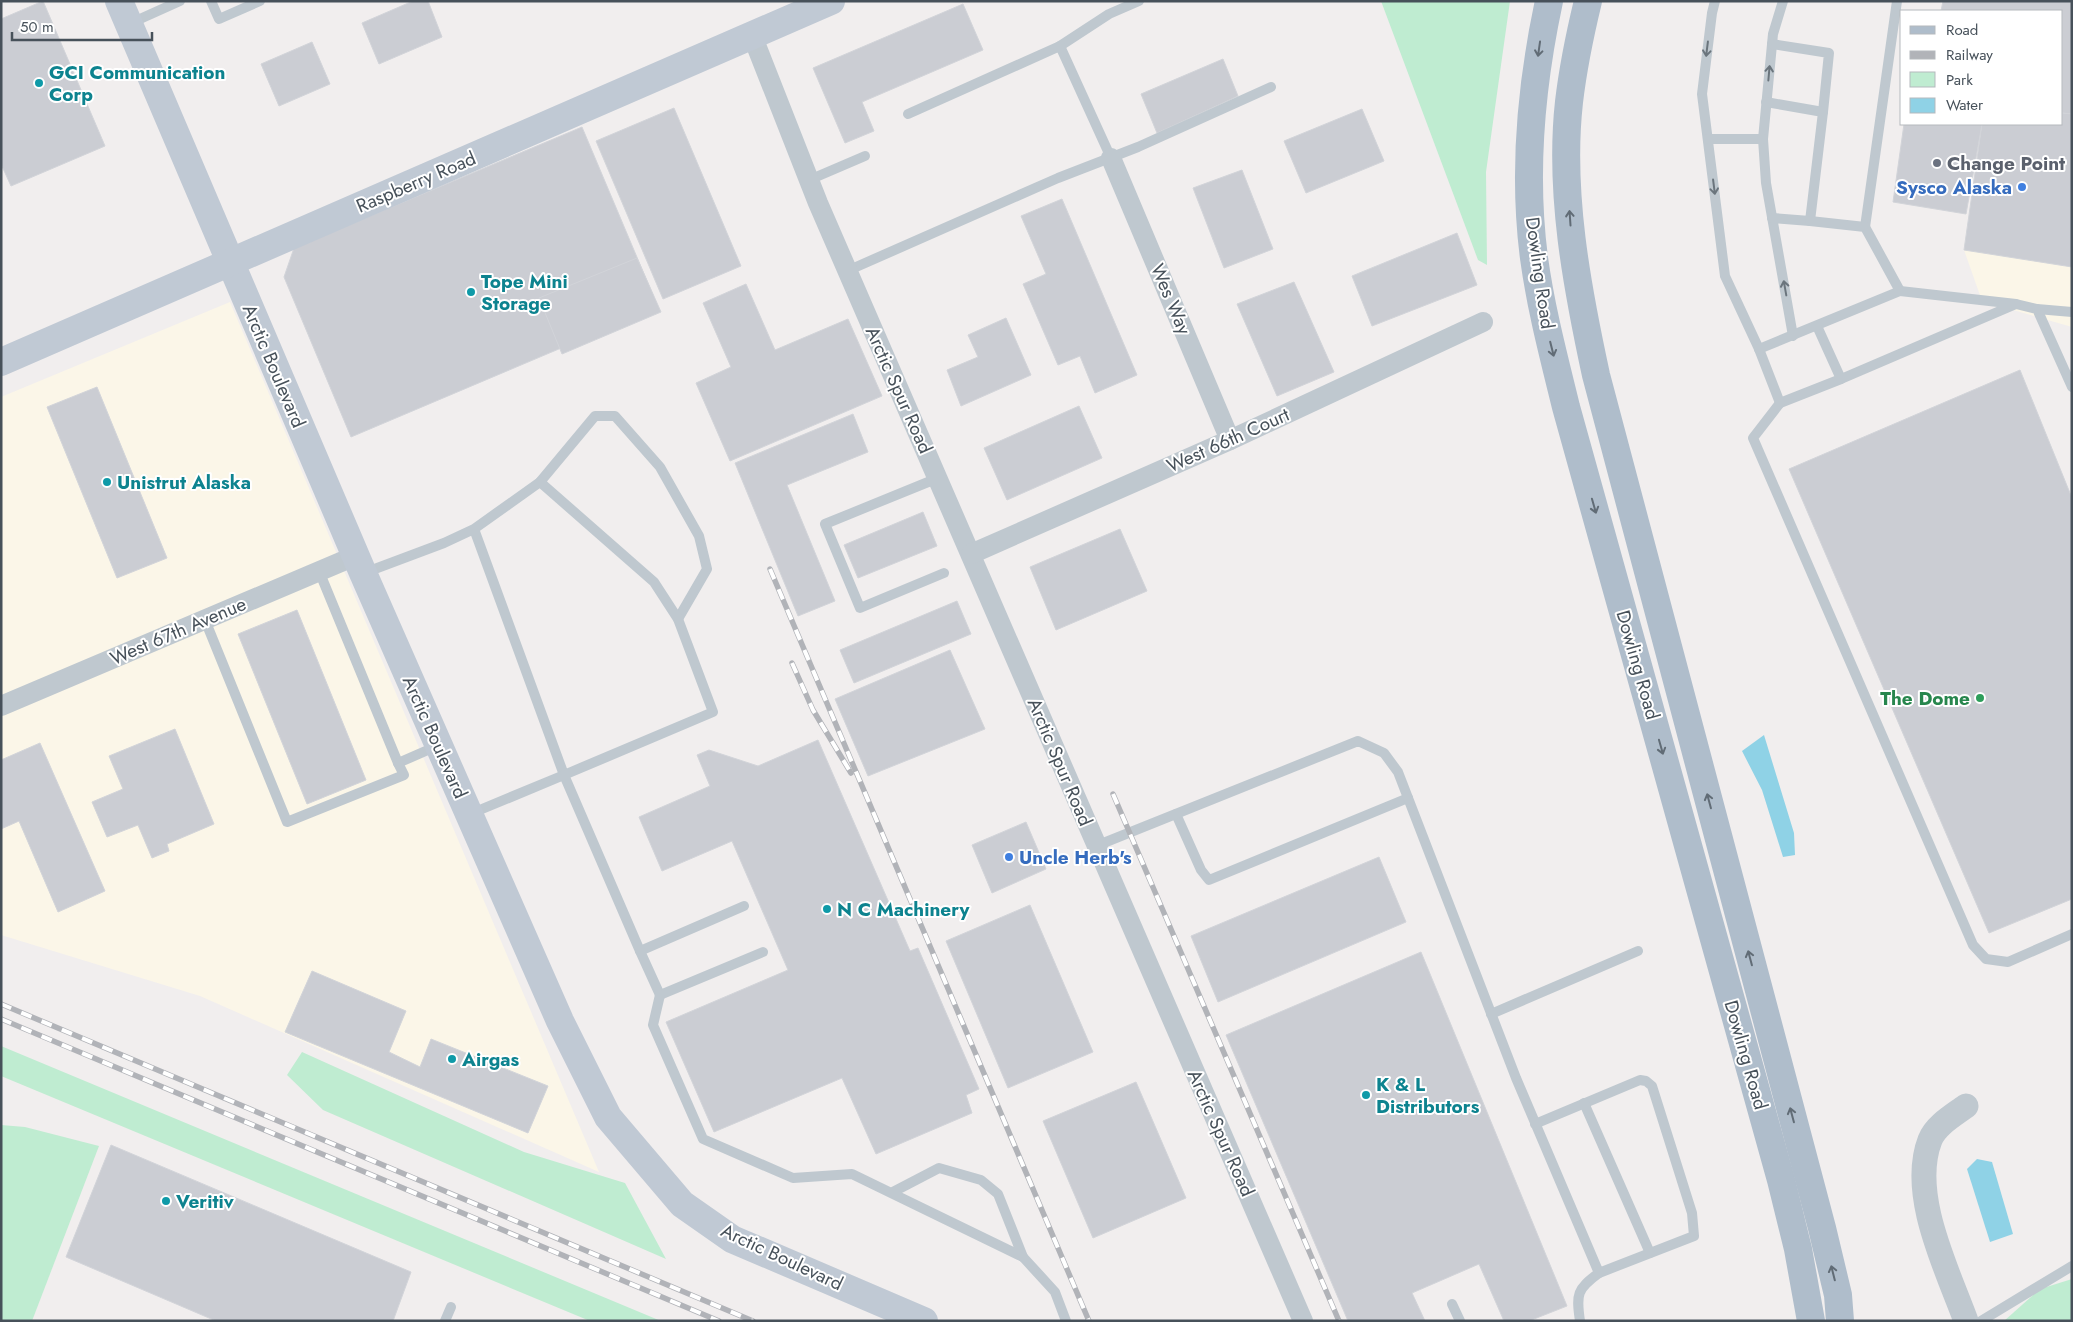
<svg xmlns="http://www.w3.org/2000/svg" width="2073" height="1322" font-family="Jost,sans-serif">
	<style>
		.commercial { fill: #fbf6e8 }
		.green { fill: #bfecd1 }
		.water { fill: #8fd2e6 }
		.building { fill: #cbcdd3; stroke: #d2d4d9 }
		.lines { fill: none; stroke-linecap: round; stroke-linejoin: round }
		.service { stroke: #bfc8cf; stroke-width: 10 }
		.minor { stroke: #bfc8cf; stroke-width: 20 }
		.tertiary { stroke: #bfc8cf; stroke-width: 25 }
		.secondary { stroke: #c0c9d4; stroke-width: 28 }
		.primary { stroke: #afbdcb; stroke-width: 28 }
		.rail-casing { stroke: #b1b3b8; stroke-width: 5.5 }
		.rail { stroke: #fff; stroke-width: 4; stroke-dasharray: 11; stroke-linecap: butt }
		.oneway { stroke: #616c76 }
		.oneway2 { stroke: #6b757d }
		.culture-dot { fill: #0f9aa8; stroke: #fff; stroke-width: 2 }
		.worship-dot { fill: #6b7280; stroke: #fff; stroke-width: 2 }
		.shop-dot { fill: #3f7fe0; stroke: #fff; stroke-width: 2 }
		.leisure-dot { fill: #2e9e5b; stroke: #fff; stroke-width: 2 }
		.labels { text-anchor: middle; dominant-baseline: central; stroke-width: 4; stroke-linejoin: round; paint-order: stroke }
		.culture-label { font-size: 19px; font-weight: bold; fill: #0d838f; stroke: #fff; text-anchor: start }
		.worship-label { font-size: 19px; font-weight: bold; fill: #5b616d; stroke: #fff; text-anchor: start }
		.street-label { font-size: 19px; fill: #47515a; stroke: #fff }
		.shop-label { font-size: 19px; font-weight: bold; fill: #366cbe; stroke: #fff; text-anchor: end }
		.leisure-label { font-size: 19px; font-weight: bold; fill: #27864d; stroke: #fff; text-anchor: end }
	</style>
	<rect width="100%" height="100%" fill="#f1eeee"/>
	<!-- commercial -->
	<g class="commercial">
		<polygon points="2062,113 2072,114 2072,327 1982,301 1964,250 1982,124 2062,124"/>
		<polygon points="230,302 599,1172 200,996 1,935 1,397"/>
	</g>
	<!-- green -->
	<g class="green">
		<polygon points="1381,1 1510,1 1486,172 1487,265 1478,260"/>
		<polygon points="1,1046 661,1321 590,1321 1,1076"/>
		<polygon points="302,1052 524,1152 625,1183 666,1259 323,1110 287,1075"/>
		<polygon points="1,1125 25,1127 99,1146 32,1321 1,1321"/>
		<polygon points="2072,1279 2072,1321 2004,1321 2040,1289"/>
	</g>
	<!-- water -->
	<g class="water">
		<polygon points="1764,735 1794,833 1795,855 1783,857 1762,790 1742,751"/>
		<polygon points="1977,1159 1992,1162 2013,1234 1990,1242 1967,1169"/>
	</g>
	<!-- building -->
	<g class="building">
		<polygon points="43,1 105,146 11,186 1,164 1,19"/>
		<polygon points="413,1 428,1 442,37 379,64 362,23"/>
		<polygon points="1943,1 2072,1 2072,114 2062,113 2062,11 1941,11"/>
		<polygon points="963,4 983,50 862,102 874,131 845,143 813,68"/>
		<polygon points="312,42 330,84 279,106 261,64"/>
		<polygon points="1223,59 1238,96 1157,133 1141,94"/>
		<polygon points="674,108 741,266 663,299 596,141"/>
		<polygon points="1362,109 1384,161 1306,193 1284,141"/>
		<polygon points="2062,113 2072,114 2072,267 1964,250 1982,124 2062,124"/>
		<polygon points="1904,124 1982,124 1966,214 1893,202"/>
		<polygon points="582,127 658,307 351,437 284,277 294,248"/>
		<polygon points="1242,170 1273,249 1224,268 1193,188"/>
		<polygon points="1062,199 1137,375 1095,393 1080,356 1058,365 1023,284 1046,274 1021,216"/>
		<polygon points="1457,233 1477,285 1372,326 1352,276"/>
		<polygon points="637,258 661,312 562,354 539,298"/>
		<polygon points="1294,282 1334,372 1277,396 1237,304"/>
		<polygon points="746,284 775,350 848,319 882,396 730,461 696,383 731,367 703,303"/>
		<polygon points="1006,318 1031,375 961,406 947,370 978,357 968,335"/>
		<polygon points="2020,370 2072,498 2072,899 1989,933 1789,469"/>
		<polygon points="97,387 167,558 117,578 47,407"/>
		<polygon points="1079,406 1102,458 1007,500 984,448"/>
		<polygon points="853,414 868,452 787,485 835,601 798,616 735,463"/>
		<polygon points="923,512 937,546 858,578 844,545"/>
		<polygon points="1120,529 1147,591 1056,630 1030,567"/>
		<polygon points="957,601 971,634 854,683 840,650"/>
		<polygon points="297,610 366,780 307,804 238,634"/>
		<polygon points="950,650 985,729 868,776 835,699"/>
		<polygon points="175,729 214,824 167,844 169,851 152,858 138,825 107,837 92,802 123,789 109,756"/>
		<polygon points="818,740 910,951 918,948 979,1089 966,1095 972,1113 876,1154 842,1078 714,1132 666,1022 788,970 732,841 662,871 639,817 710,786 697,755 709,750 758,766"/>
		<polygon points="40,743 105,891 58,912 19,821 1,829 1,760"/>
		<polygon points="1026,822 1046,869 992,893 972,845"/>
		<polygon points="1379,857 1406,922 1218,1002 1191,936"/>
		<polygon points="1030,905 1093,1052 1008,1088 946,941"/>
		<polygon points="1421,952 1567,1306 1529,1321 1504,1321 1479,1264 1412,1293 1425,1321 1348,1321 1226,1035"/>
		<polygon points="312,971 406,1011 389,1052 420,1067 431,1039 548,1086 528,1133 285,1032"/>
		<polygon points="1136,1082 1186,1198 1093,1238 1043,1121"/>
		<polygon points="111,1145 411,1272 393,1321 216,1321 66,1257"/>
	</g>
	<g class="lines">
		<!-- service -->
		<g class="service">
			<polyline points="211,1 219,19 260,1"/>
			<polyline points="1715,1 1712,13 1702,94 1725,276 1759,349 1780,403 1841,379 1817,326"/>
			<polyline points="1783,1 1773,34 1763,139 1766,183 1793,336"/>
			<polyline points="131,23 180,1"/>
			<polyline points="1772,44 1829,53 1823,112"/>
			<polyline points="1060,46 1109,14 1139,1"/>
			<polyline points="1766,102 1823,112 1810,221 1772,218"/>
			<polyline points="908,114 1060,46 1111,158"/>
			<polyline points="1708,139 1763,139"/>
			<polyline points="809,180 865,156"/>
			<polyline points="1865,227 1897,1"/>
			<polyline points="847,271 1058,178 1138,147 1271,87"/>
			<polyline points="2016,304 2037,309 2072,387"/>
			<polyline points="2037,309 2072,312"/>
			<polyline points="1759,349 1900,291 1865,227 1810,221"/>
			<polyline points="1841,379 2016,304 1900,291"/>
			<polyline points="1780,403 1753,438 1973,945 1986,959 2008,962 2072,934"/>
			<polyline points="938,478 825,524 860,608 944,573"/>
			<polyline points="540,482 595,416 615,416 660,467 699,536 707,569 678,619"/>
			<polyline points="319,571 398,763 437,746"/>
			<polyline points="364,573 444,543 474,529 540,482 654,582 678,619 713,712 564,775 474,529"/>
			<polyline points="205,620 287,822 404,775 398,763"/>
			<polyline points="470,814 564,775 640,951 744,906"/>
			<polyline points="1176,814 1201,870 1209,880 1408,798"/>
			<polyline points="1096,846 1358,741 1384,753 1398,772 1516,1078 1599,1273 1694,1236 1692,1213 1652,1086 1646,1081 1640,1080 1535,1124"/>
			<polyline points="640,951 660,995 763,952"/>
			<polyline points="660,995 653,1025 703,1139 793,1178 852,1174 1023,1257 998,1194 981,1180 939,1168 891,1193"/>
			<polyline points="1491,1014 1638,951"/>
			<polyline points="1584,1103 1650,1253"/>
			<polyline points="1023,1257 1055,1292 1066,1321"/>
			<polyline points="1452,1304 1460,1321"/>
			<polyline points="445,1321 451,1307"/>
			<path d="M1580,1321C1576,1294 1577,1289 1599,1273"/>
			<polyline points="1981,1321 2072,1266"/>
		</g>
		<!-- minor -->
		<g class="minor">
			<polyline points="752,35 818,203 1303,1321"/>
			<polyline points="1111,158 1230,440"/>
			<polyline points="971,554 1230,440 1483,322"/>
			<polyline points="1,706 355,556"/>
		</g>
		<!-- tertiary -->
		<path class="tertiary" d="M1966,1321C1947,1269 1909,1194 1930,1140C1936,1125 1954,1115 1966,1106"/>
		<!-- secondary -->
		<g class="secondary">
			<polyline points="119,1 363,573 560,1021 608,1117 682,1204 732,1239 924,1321"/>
			<polyline points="1,362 831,1"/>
		</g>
		<!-- primary -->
		<g class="primary">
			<path d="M1549,1C1531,85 1523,173 1534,258C1541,309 1554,358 1566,407L1781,1180L1798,1249L1811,1321"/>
			<path d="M1588,1C1580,34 1573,68 1569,102C1559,192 1577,287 1596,375L1822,1228L1838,1295L1840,1321"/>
		</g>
		<defs>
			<g id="rail">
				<polyline points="770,569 1089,1321"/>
				<polyline points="792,663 813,710 851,773"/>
				<polyline points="1113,794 1339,1321"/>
				<polyline points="1,1004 753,1321"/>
				<polyline points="1,1019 719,1321"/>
			</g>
		</defs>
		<!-- rail casing -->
		<use href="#rail" class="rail-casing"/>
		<!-- rail -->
		<use href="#rail" class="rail"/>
	</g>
	<!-- one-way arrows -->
	<defs><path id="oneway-shaft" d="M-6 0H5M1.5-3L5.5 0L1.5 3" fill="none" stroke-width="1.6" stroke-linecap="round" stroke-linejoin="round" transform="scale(1.25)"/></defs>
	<g class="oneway">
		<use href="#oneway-shaft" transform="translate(1539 49) rotate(98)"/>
		<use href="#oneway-shaft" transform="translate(1570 218) rotate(-94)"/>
		<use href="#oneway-shaft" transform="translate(1552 349) rotate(76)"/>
		<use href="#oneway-shaft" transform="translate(1594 506) rotate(74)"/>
		<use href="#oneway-shaft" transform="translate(1661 747) rotate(74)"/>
		<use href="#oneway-shaft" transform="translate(1709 801) rotate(-105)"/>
		<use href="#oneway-shaft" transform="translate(1750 958) rotate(-105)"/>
		<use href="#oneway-shaft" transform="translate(1792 1115) rotate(-105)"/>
		<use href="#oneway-shaft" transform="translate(1833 1273) rotate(-104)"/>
	</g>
	<g class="oneway2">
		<use href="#oneway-shaft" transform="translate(1707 49) rotate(97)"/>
		<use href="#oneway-shaft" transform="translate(1769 73) rotate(-85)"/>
		<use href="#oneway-shaft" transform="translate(1714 187) rotate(83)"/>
		<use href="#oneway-shaft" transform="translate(1785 288) rotate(-100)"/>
	</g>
	<!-- markers -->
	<g class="culture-dot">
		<circle cx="39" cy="83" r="5"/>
		<circle cx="471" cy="292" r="5"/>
		<circle cx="107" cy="482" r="5"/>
		<circle cx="827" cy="909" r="5"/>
		<circle cx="452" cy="1059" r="5"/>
		<circle cx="1366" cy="1095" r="5"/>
		<circle cx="166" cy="1201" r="5"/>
	</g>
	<circle class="worship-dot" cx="1937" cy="163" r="5"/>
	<g class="shop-dot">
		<circle cx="2022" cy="187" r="5"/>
		<circle cx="1009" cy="857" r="5"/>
	</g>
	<circle class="leisure-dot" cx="1980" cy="698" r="5"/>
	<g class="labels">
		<!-- culture labels -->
		<g class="culture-label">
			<text x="49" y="72">GCI Communication<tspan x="49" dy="22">Corp</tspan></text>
			<text x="481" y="281">Tope Mini<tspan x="481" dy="22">Storage</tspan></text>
			<text x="117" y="482">Unistrut Alaska</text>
			<text x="837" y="909">N C Machinery</text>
			<text x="462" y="1059">Airgas</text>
			<text x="1376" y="1084">K &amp; L<tspan x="1376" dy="22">Distributors</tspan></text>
			<text x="176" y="1201">Veritiv</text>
		</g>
		<!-- worship labels -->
		<g class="worship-label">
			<text x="1947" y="163">Change Point</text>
		</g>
		<!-- street labels -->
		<g class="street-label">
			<text transform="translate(416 182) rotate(-23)">Raspberry Road</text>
			<text transform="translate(1540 273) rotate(82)">Dowling Road</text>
			<text transform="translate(1171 299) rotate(67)">Wes Way</text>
			<text transform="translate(274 366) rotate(67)">Arctic Boulevard</text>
			<text transform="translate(899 390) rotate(66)">Arctic Spur Road</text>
			<text transform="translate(1228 440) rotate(-24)">West 66th Court</text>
			<text transform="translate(178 631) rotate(-23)">West 67th Avenue</text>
			<text transform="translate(1638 665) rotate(74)">Dowling Road</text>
			<text transform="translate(435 737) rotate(66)">Arctic Boulevard</text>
			<text transform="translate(1060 762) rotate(67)">Arctic Spur Road</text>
			<text transform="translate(1746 1055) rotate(74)">Dowling Road</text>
			<text transform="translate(1221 1133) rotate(66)">Arctic Spur Road</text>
			<text transform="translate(782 1257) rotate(25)">Arctic Boulevard</text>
		</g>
		<!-- shop labels -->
		<g class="shop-label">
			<text x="2012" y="187">Sysco Alaska</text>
			<text x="1019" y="857" text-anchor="start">Uncle Herb's</text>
		</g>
		<!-- leisure labels -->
		<g class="leisure-label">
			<text x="1970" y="698">The Dome</text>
		</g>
	</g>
	<!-- border -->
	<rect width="2073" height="1322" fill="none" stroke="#47515a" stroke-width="5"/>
	<!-- legend -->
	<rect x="1900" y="10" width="162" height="115" fill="#ffffff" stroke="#b5b9bd"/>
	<rect x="1910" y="26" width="25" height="8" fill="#afbdcb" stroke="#b5b9bd"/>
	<text x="1946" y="35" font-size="15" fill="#47515a">Road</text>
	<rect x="1910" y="51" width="25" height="8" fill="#b1b3b8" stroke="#b5b9bd"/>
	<text x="1946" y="60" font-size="15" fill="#47515a">Railway</text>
	<rect x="1910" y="72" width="25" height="15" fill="#bfecd1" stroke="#b5b9bd"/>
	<text x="1946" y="85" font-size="15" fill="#47515a">Park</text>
	<rect x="1910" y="98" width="25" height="15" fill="#8fd2e6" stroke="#b5b9bd"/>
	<text x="1946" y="110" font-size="15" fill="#47515a">Water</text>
	<!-- scale -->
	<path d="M12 32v8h140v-8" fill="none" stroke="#47515a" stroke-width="2.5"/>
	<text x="20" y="32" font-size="15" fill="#47515a" stroke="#ffffff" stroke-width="4" paint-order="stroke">50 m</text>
</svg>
